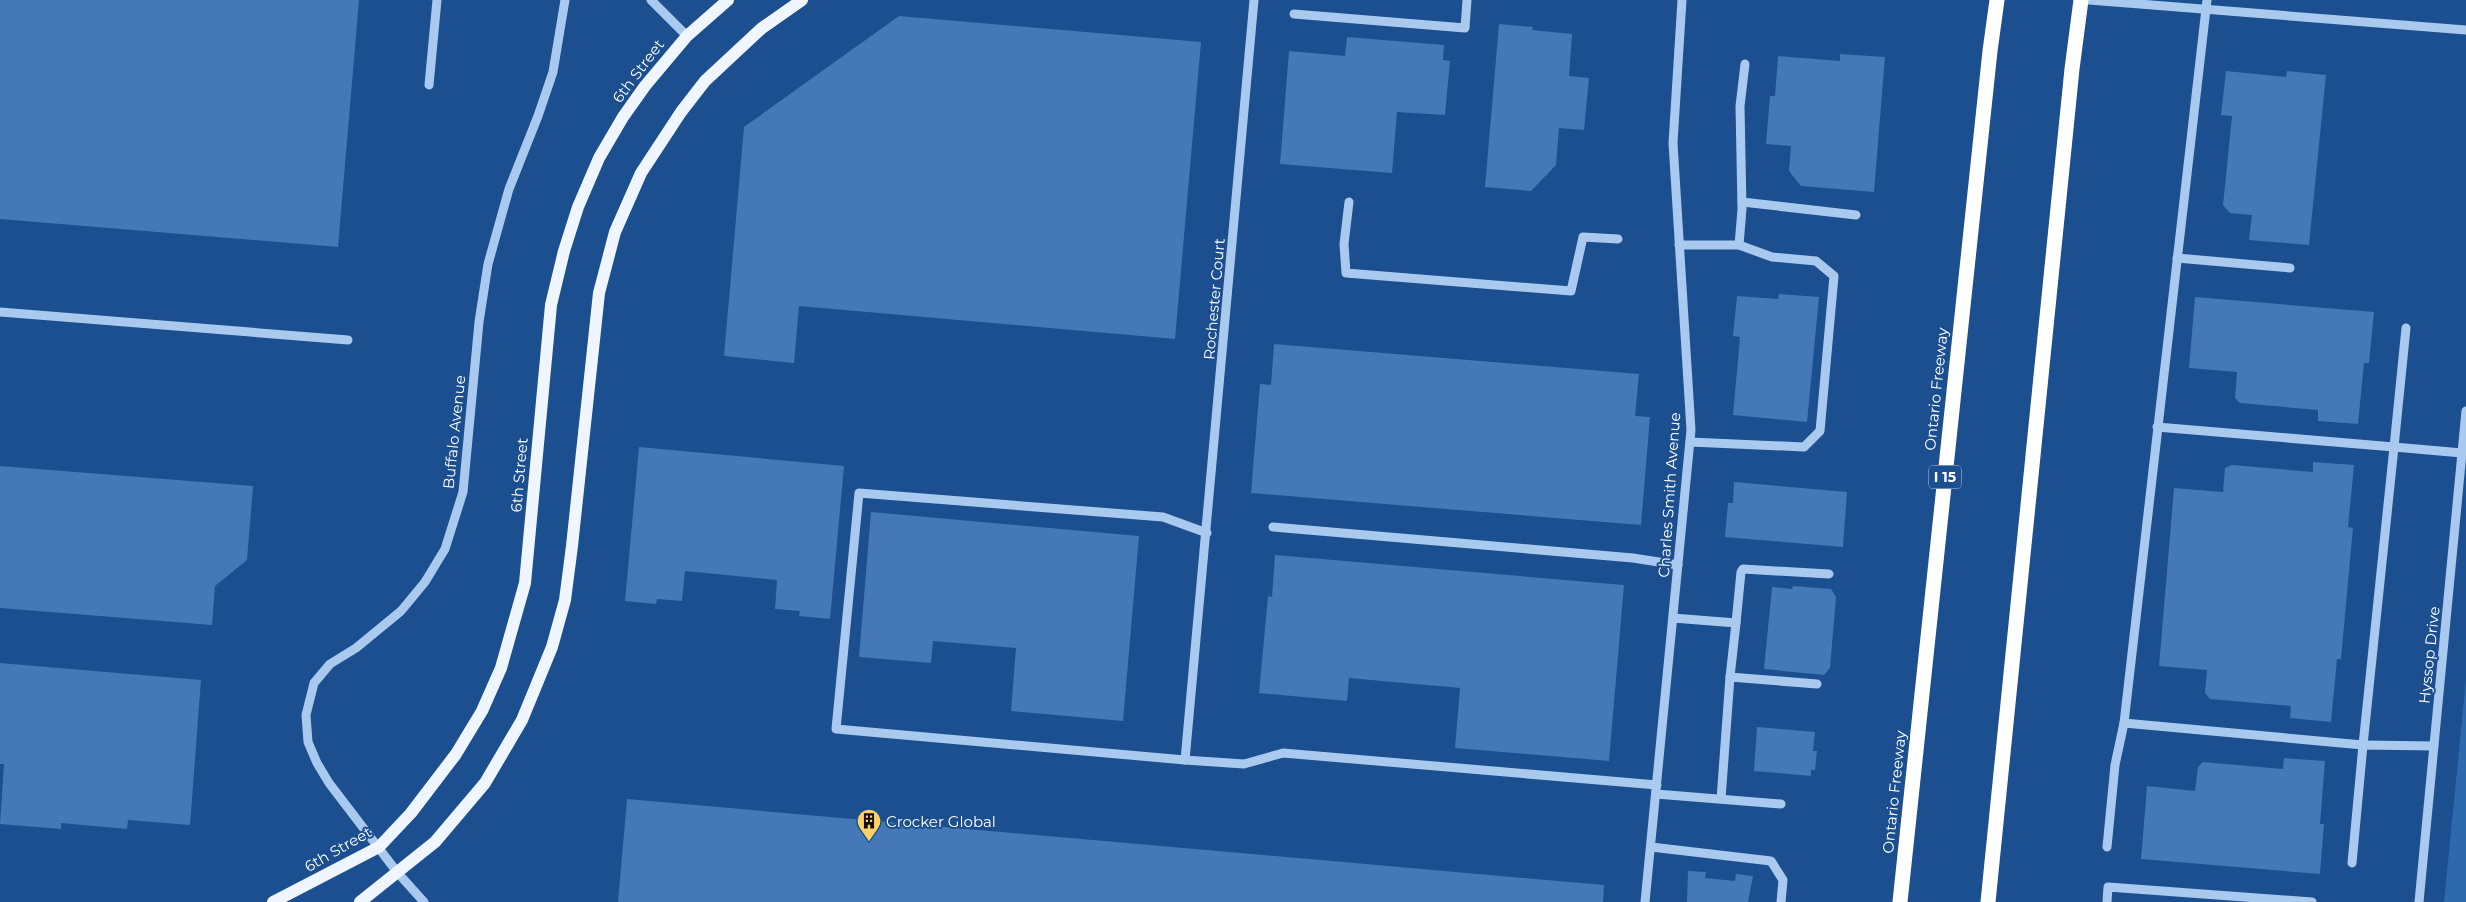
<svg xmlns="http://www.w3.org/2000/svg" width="2466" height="902" font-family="Montserrat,sans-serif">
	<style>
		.green { fill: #2e69ad }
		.building { fill: #4478b7 }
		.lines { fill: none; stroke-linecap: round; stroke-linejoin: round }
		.minor { stroke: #a9c9ee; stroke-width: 9 }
		.major { stroke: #f0f6ff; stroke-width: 12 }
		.highway { stroke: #fff; stroke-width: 15 }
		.labels { text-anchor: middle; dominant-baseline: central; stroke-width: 4; stroke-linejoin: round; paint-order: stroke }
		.shield { fill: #1b4f8f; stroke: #bbcadd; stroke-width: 1 }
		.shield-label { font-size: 14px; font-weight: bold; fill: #fff }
		.street-label { font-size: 15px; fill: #fff; stroke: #1b4f8f }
		.poi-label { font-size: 15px; fill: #fff; stroke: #1b4f8f; text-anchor: start }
	</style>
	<rect width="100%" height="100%" fill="#1b4f8f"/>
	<!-- green -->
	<polygon class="green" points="2466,679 2466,902 2444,902"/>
	<!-- building -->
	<g class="building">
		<polygon points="0,0 359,0 338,247 0,219"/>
		<polygon points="899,16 1201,42 1175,339 799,306 794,363 724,356 744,127"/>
		<polygon points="1499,24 1533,27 1532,30 1572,34 1569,76 1589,78 1584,130 1559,128 1556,165 1531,191 1485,187"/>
		<polygon points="1347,37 1444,45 1443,60 1450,61 1445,115 1397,112 1392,173 1280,164 1289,51 1345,56"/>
		<polygon points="1840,54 1885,57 1874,192 1801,186 1789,171 1791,146 1766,144 1770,96 1775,96 1778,56 1840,61"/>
		<polygon points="2226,71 2286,77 2287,71 2326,75 2309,245 2249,240 2252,215 2230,213 2223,205 2232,116 2221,115"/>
		<polygon points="1779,294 1819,297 1807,422 1733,415 1740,337 1733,336 1737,296 1778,299"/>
		<polygon points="2195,297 2374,312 2369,363 2364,363 2358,424 2318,421 2318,410 2240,403 2235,398 2237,372 2189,368"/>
		<polygon points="1274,344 1639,374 1635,416 1650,417 1641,525 1251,493 1260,384 1271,385"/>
		<polygon points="639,447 844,466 830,619 799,616 800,611 775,609 777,580 685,571 682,601 657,599 656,604 625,601"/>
		<polygon points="2313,462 2354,465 2348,527 2353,528 2341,659 2337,659 2331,722 2290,718 2291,706 2210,699 2205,693 2207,670 2159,666 2174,488 2223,492 2225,468 2232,465 2313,472"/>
		<polygon points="0,466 253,486 247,560 215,586 212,625 0,608"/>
		<polygon points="1734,482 1847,492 1843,547 1725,537 1728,503 1733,503"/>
		<polygon points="871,512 1139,536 1123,721 1011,711 1016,648 933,641 931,663 859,657"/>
		<polygon points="1275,555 1624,585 1609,761 1455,748 1460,688 1349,678 1347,701 1259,693 1268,596 1272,597"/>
		<polygon points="1793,586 1831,589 1836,597 1830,668 1824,675 1764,669 1772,587 1792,589"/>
		<polygon points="0,663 201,680 190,825 128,820 127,829 61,823 61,829 0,824 4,764 0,764"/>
		<polygon points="1757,727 1815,732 1813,751 1817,751 1815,770 1811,770 1811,776 1754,771"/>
		<polygon points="2284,758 2325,761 2320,824 2324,824 2320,874 2141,859 2147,786 2195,791 2198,767 2203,762 2283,769"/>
		<polygon points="627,799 1604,885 1603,902 618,902"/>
		<polygon points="1688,871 1706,872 1705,878 1735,881 1736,874 1753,876 1748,902 1687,902"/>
	</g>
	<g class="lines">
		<!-- minor -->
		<g class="minor">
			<polyline points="651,0 687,36"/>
			<polyline points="1254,0 1185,760 1244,764 1283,753 1657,785"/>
			<polyline points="2089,0 2466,30"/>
			<polyline points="2207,0 2124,723 2363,745 2394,447 2462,453"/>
			<polyline points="1294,14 1465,28 1467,0"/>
			<polyline points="429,85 437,0"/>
			<polyline points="1349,202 1344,244 1346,273 1571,291 1583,237 1618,239"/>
			<polyline points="1742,202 1856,215"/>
			<polyline points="1679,245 1739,245 1772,257 1816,261 1834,276 1820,431 1804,447 1690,442"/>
			<polyline points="1739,245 1742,209 1740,106 1745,64"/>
			<polyline points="2177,258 2290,268"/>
			<polyline points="0,312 348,340"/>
			<polyline points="2157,427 2394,447 2406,328"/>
			<polyline points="1273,527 1633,558 1678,565"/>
			<polyline points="1673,618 1736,623 1730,677 1817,684"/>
			<polyline points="1736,623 1741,572 1743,569 1829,574"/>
			<polyline points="1185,760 836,729 859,493 1163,517 1207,533"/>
			<polyline points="1656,794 1781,804"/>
			<polyline points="1721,799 1730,677"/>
			<polyline points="1651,847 1771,861 1783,880 1781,902"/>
			<polyline points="2107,847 2115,765 2124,723"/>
			<polyline points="2352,863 2363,745 2434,746"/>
			<polyline points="424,902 397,872 329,783 317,763 308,742 306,715 314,683 330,664 356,648 401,611 425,582 445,549 463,492 479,322 488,264 509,189 538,116 553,72 565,0"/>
			<polyline points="1645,902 1691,430 1673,143 1682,0"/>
			<polyline points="2107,902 2108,887 2312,902"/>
			<polyline points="2419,902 2466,411"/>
		</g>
		<!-- major -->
		<g class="major">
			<polyline points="273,902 379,847 411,813 456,754 482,711 501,668 525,583 551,305 564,251 578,207 599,158 623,117 645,86 687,36 728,0"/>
			<polyline points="360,902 435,842 485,783 522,720 552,647 565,600 572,546 599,293 615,232 641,173 681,112 705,81 762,28 802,0"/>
		</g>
		<!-- highway -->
		<g class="highway">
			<polyline points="1900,902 1990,51 1997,0"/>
			<polyline points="1988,902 2072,69 2081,0"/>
		</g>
	</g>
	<!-- icons -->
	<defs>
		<symbol id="building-pin" viewBox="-11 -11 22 30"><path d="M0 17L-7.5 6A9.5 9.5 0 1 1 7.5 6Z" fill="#ffd166" stroke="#1b4f8f"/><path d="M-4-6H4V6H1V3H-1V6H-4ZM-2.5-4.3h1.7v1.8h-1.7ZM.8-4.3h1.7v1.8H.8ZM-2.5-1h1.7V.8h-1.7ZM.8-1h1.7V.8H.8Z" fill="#111"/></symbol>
	</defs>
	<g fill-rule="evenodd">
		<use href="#building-pin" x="855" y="807" width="28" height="38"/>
	</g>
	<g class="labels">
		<!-- shield labels -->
		<rect class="shield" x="1929" y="465.5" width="32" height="23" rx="4"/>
		<g class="shield-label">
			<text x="1945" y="477">I 15</text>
		</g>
		<!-- street labels -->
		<g class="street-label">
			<text transform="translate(638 71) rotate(-53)">6th Street</text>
			<text transform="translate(1214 299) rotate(-85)">Rochester Court</text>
			<text transform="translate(1936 389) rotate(-84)">Ontario Freeway</text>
			<text transform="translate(454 432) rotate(-84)">Buffalo Avenue</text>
			<text transform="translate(519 475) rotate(-85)">6th Street</text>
			<text transform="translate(1669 495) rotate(-86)">Charles Smith Avenue</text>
			<text transform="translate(2429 655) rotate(-84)">Hyssop Drive</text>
			<text transform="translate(1894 792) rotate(-84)">Ontario Freeway</text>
			<text transform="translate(338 849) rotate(-30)">6th Street</text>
		</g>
		<!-- poi labels -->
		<g class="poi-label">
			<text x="886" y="821">Crocker Global</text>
		</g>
	</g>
</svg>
